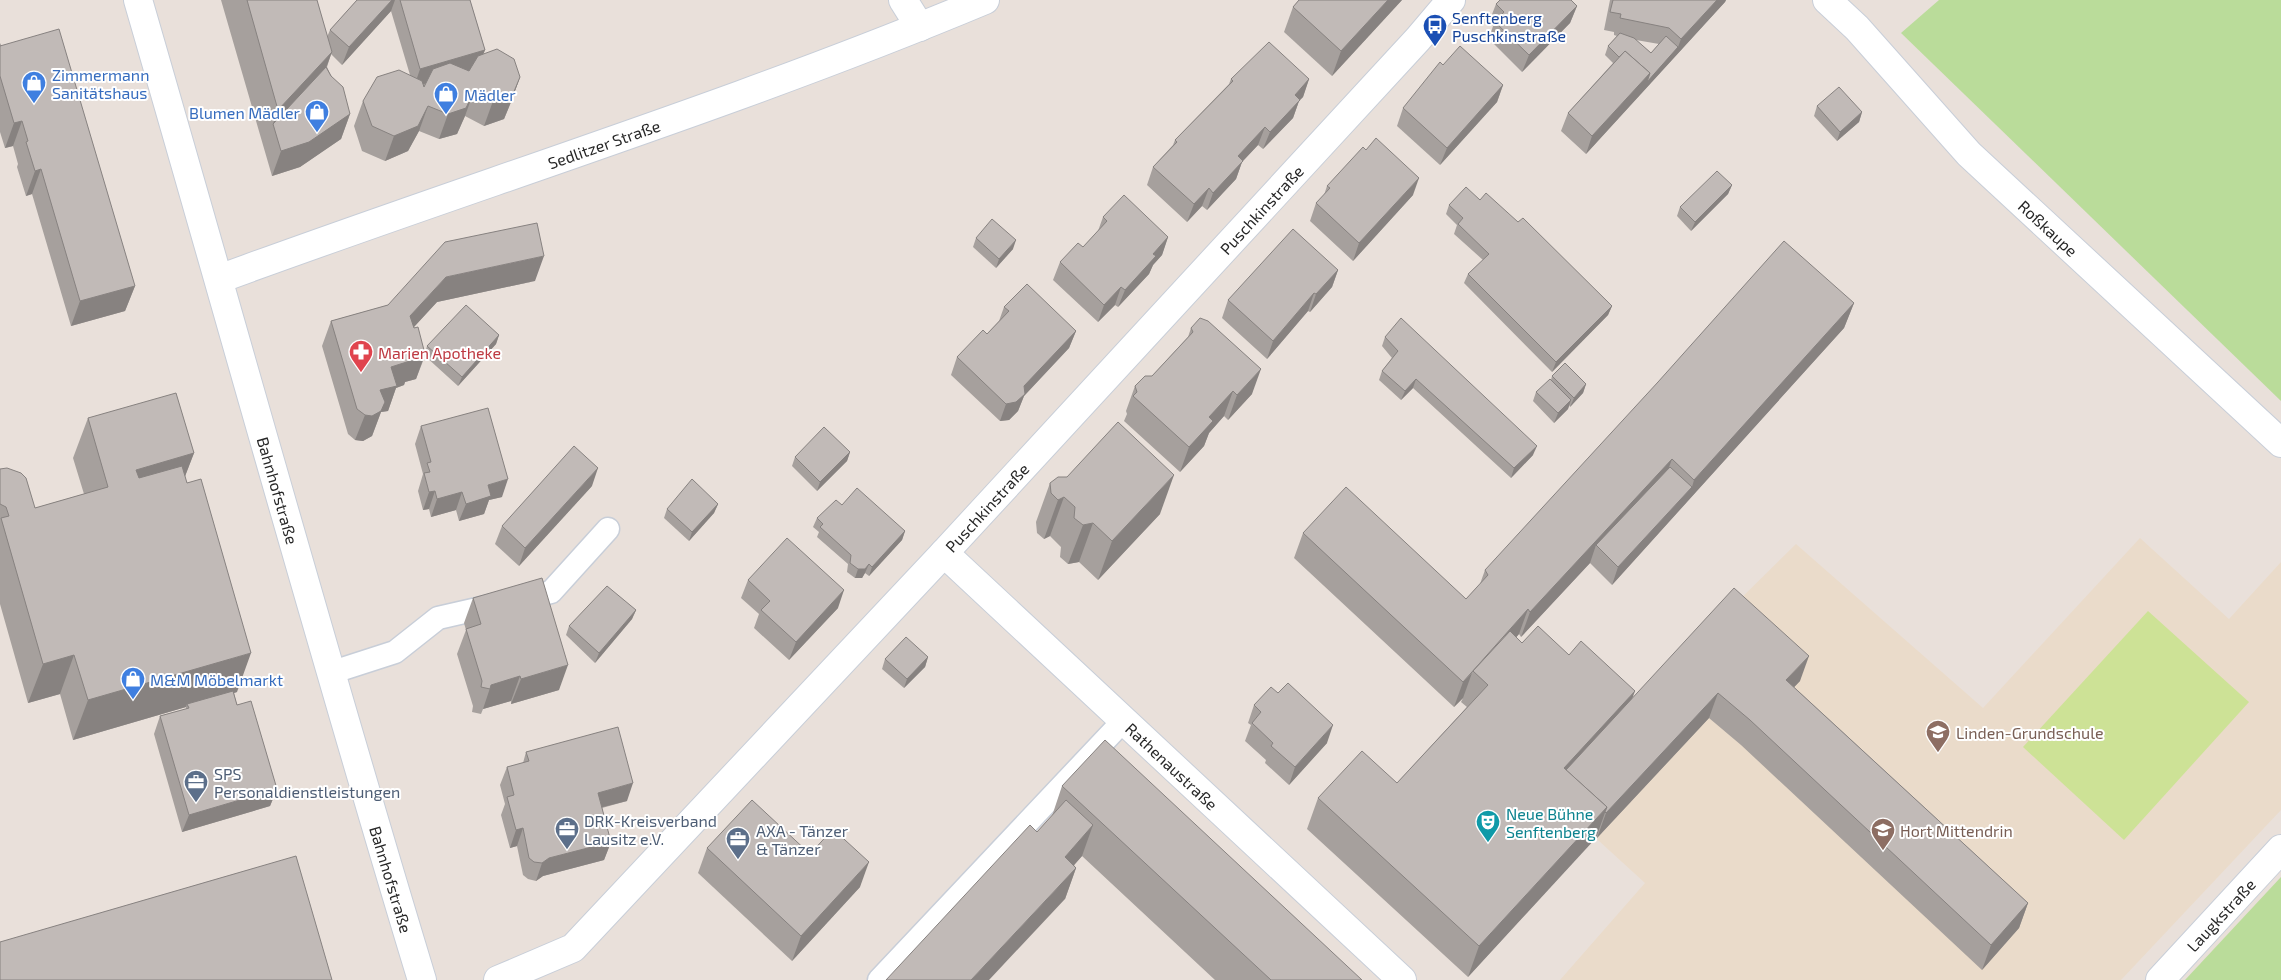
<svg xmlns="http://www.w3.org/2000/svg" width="2281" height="980" font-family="'Exo 2',sans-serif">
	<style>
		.education { fill: #eadbca }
		.green { fill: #badc9a }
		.pitch { fill: #cde296 }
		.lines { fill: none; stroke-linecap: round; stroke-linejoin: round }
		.service-casing { stroke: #c8ced8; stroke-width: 25 }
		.minor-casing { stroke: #c8ced8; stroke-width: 30 }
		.secondary-casing { stroke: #c8ced8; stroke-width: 30 }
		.service { stroke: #fff; stroke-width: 22 }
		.minor { stroke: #fff; stroke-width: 28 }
		.secondary { stroke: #fff; stroke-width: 28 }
		.wall { fill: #a6a09d; fill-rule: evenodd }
		.shaded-wall { fill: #878280 }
		.building { fill: #c1bab7; stroke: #878280 }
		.labels { text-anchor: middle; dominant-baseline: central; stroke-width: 4; stroke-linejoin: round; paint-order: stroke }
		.transit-label { font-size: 16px; fill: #164399; stroke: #fff; text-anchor: start }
		.shop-label { font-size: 16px; fill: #366cbe; stroke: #fff; text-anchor: start }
		.street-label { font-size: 16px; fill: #272727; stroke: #fff }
		.health-label { font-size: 16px; fill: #be3a42; stroke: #fff; text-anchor: start }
		.education-label { font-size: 16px; fill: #785e54; stroke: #fff; text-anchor: start }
		.service-label { font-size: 16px; fill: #4e5e75; stroke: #fff; text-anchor: start }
		.culture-label { font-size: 16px; fill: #0d838f; stroke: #fff; text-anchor: start }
	</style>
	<rect width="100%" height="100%" fill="#e9e0da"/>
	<!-- education -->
	<polygon class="education" points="2140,538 2229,619 2281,562 2281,810 2121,980 1560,980 1645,883 1553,799 1725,614 1796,544 1983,708"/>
	<!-- green -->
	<g class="green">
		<polygon points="1939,0 2281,0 2281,401 1901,33"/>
		<polygon points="2281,877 2281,980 2185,980"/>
	</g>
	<!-- pitch -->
	<polygon class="pitch" points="2148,611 2249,702 2124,840 2023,747"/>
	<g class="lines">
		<defs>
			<g id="service">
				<polyline points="330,673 395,652 438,618 551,592 608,529"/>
				<polyline points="879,980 1124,720"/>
			</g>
			<g id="minor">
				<polyline points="903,0 920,27"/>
				<path id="s1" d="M1827,0L1857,28L1969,154L2281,443"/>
				<path id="s2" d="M944,553L1402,980"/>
				<path id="s3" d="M498,980L573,948L944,553L1418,39L1451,0"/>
				<path id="s4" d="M2160,980L2281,849"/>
			</g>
			<g id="secondary">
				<path id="s5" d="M138,0C233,327 323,655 422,980"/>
				<path id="s6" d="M219,279C474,185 734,105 985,0"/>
			</g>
		</defs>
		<!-- service casing -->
		<use href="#service" class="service-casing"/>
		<!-- minor casing -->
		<use href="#minor" class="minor-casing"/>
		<!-- secondary casing -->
		<use href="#secondary" class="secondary-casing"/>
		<!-- service -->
		<use href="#service" class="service"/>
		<!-- minor -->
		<use href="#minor" class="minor"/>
		<!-- secondary -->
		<use href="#secondary" class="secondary"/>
	</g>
	<!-- wall -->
	<g class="wall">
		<polygon points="221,0 317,0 327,37 330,30 357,0 470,0 485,50 483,54 520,77 511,102 504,119 484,126 465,116 457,134 439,139 419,131 408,151 385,161 362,151 354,126 363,101 410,75 391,11 342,65 331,54 327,67 350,114 341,139 300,167 272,176"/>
		<polygon points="1299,0 1402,0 1332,76 1284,32 1293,7"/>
		<path d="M1610,0H1726L1725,2L1586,154L1561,131L1568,113L1613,63L1605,55L1608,46L1617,36L1614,35V32L1604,30ZM1636,40L1659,44L1651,53Z"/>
		<polygon points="1496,4 1577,6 1570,23 1522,72 1489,39 1493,26 1489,22"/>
		<polygon points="0,43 135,286 125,311 71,326 32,194 26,196 17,167 18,164 13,146 5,148 0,132"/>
		<polygon points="1443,65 1503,85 1497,102 1440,165 1397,126 1403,108"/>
		<polygon points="1231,79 1309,79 1303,97 1299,101 1293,118 1263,149 1258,145 1242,162 1236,179 1207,210 1202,206 1187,222 1147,185 1153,167 1173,145 1175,140 1229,84"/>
		<polygon points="1817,106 1862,112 1859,122 1837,141 1814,116"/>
		<polygon points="1732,185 1728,194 1691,231 1677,216 1680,207"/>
		<polygon points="1327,186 1413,195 1353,261 1310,221 1316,203 1324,195"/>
		<polygon points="1480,200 1518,222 1612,306 1608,315 1552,372 1464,283 1468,274 1483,260 1454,234 1457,225 1446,214 1449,205"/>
		<polygon points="1103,217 1168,237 1162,255 1153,265 1149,274 1118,307 1115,305 1098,322 1053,280 1060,262 1083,247 1098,231"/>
		<polygon points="976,238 1013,249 996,268 973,247"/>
		<polygon points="1338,270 1332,287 1310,312 1308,311 1267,359 1222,318 1228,300"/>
		<polygon points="535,281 437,302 414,327 425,353 427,346 499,335 496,344 458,386 425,356 416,379 405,382 404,385 396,388 388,411 381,412 372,436 363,441 355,440 348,434 322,346 331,321 388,305"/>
		<polygon points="1854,303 1844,328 1612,585 1590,563 1521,637 1519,634 1516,637 1522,643 1569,655 1632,699 1800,681 1794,687 2028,903 2019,928 1982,970 1741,745 1709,718 1597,838 1596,837 1468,977 1307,829 1318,798 1397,783 1467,707 1461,702 1463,698 1454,707 1294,558 1303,533 1466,599 1480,584 1485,570"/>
		<polygon points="1004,307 1076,331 1069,348 1024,396 1018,411 1009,420 1000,421 951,375 957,357 987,334 999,321"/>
		<polygon points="1191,328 1252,394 1228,420 1224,416 1209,433 1204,446 1180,472 1124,421 1127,414 1126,411 1135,386 1152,376 1188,337"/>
		<polygon points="1385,337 1533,455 1511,478 1413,388 1401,400 1379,380 1382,371 1392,358 1382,346"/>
		<polygon points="1552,376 1586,384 1583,393 1570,407 1569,405 1568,409 1554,423 1533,401 1536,392 1551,380"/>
		<polygon points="88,418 194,453 185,476 237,692 234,693 237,705 277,789 270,806 182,832 154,734 160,716 186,709 186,707 73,740 60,694 28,703 0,604 0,469 35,508 84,494 73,458"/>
		<polygon points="421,426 502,497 489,500 484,514 459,521 456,510 431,517 429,509 423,510 418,491 423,474 415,444"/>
		<polygon points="850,452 847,461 817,491 792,466 795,457"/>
		<polygon points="1050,483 1160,514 1098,580 1079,562 1068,564 1060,557 1061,547 1050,536 1044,539 1037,533 1036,522"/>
		<polygon points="592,486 519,566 495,544 502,526"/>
		<polygon points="718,504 714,513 689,541 664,518 667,509"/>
		<polygon points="842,505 905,531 902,540 869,576 865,573 862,578 855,578 847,572 848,564 817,537 819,532 813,527 817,518"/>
		<polygon points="748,580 838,608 789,660 754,628 759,614 741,598"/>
		<polygon points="473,598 559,690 511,704 511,701 483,709 481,714 472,712 473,706 457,654 466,630 464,623"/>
		<polygon points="636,610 632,619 595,663 566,635 569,626"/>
		<polygon points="928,657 925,667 904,688 882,669 885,659"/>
		<polygon points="1254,705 1327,743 1289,785 1265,763 1266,760 1245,741 1251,725 1248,723"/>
		<polygon points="526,752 627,801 602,808 611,842 604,860 543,876 536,881 528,879 523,875 517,846 510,848 501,815 505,804 500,785 507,767 523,763"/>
		<polygon points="1062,786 1362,980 1215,980 1082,856 1074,865 1076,868 1065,899 1037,832 1052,816"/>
		<polygon points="707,848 810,854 860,887 792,961 698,873"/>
	</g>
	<!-- shaded-wall -->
	<g class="shaded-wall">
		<polygon points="392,0 395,0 391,11 342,65 349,47"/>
		<polygon points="1388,0 1402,0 1332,76 1341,51"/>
		<polygon points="1717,0 1726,0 1725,2 1586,154 1592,136 1650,73 1678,47 1681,39"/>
		<polygon points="1577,6 1570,23 1522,72 1529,55"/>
		<polygon points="485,50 478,68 414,87 420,69"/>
		<polygon points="332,52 317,92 273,124 278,110"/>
		<polygon points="520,77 511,102 504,119 484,126 493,101"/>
		<polygon points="1309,79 1303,97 1299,101 1293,118 1263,149 1270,132 1295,95"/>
		<polygon points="1503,85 1497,102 1440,165 1447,148"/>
		<polygon points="474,91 465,116 457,134 439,139 448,114"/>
		<polygon points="428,106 419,131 408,151 385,161 394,136"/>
		<polygon points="1862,112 1859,122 1837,141 1840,132"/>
		<polygon points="350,114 341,139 300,167 272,176 281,151"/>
		<polygon points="22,121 13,146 5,148 14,123"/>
		<polygon points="1265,127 1258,145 1242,162 1236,179 1207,210 1213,193 1238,156"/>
		<polygon points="41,169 32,194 26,196 35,171"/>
		<polygon points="1419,178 1413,195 1353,261 1359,243"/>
		<polygon points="1732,185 1728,194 1691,231 1695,222"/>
		<polygon points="1209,188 1202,206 1187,222 1194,204"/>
		<polygon points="1168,237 1162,255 1153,265 1149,274 1118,307 1125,290 1153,254"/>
		<polygon points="1016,240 1013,249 996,268 999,259"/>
		<polygon points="544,256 535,281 437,302 401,341 410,316 446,277"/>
		<polygon points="1338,270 1332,287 1310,312 1316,294"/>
		<polygon points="135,286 125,311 71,326 80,301"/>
		<polygon points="1121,287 1115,305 1098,322 1104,305"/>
		<polygon points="1314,293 1308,311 1267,359 1273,341"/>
		<polygon points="1854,303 1844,328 1612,585 1618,567 1692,487 1694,480"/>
		<polygon points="1612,306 1608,315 1552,372 1556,362"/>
		<polygon points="1076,331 1069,348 1024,396 1018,411 1009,420 1000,421 1006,404"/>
		<polygon points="499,335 496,344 458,386 462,377"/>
		<polygon points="425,354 416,379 405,382 404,385 396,388 388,411 381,412 372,436 363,441 355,440 365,415 380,390 391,367 413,358"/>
		<polygon points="1261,369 1252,394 1228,420 1237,395"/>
		<polygon points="1416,379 1413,388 1401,400 1405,391"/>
		<polygon points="1586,384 1583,393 1570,407 1574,398"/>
		<polygon points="1233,391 1224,416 1209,433 1204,446 1180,472 1189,447 1209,417"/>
		<polygon points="1571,400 1568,409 1554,423 1558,413"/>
		<polygon points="1537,446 1533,455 1511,478 1514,468"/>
		<polygon points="850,452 847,461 817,491 820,482"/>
		<polygon points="194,453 179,492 122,509 136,470"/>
		<polygon points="1672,459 1663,484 1596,545 1590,563 1521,637 1530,612"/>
		<polygon points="598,468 592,486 519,566 525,548"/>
		<polygon points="1174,475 1160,514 1098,580 1112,541"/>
		<polygon points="508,479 502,497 489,500 484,514 459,521 466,504 488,485"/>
		<polygon points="435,491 429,509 423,510 429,492"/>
		<polygon points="462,492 456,510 431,517 437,499"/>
		<polygon points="1064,497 1050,536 1044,539 1058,500"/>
		<polygon points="718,504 714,513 689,541 692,532"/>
		<polygon points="1093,523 1079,562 1068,564 1083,525"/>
		<polygon points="905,531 902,540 869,576 872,567"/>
		<polygon points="869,564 865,573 862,578 855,578 858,569"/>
		<polygon points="844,590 838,608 789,660 796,642"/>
		<polygon points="1528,609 1519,634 1501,655 1505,635"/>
		<polygon points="636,610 632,619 595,663 599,653"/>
		<polygon points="251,653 237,692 188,707 187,704 186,707 73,740 88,700"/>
		<polygon points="74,655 60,694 28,703 43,664"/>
		<polygon points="1809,656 1800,681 1777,705 1786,680"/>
		<polygon points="928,657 925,667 904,688 907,679"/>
		<polygon points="568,665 559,690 511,704 521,679"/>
		<polygon points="1472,673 1463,698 1454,707 1463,682"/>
		<polygon points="520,676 511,701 483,709 491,685"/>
		<polygon points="1635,691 1624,722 1570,781 1564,768"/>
		<polygon points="1718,693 1709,718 1597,838 1606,813"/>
		<polygon points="1333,725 1327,743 1289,785 1295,767"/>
		<polygon points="633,783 627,801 591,810 598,793"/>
		<polygon points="277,789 270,806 182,832 189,815"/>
		<polygon points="1607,807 1596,838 1468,977 1479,946"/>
		<polygon points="1093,825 1082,856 1054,888 1065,857"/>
		<polygon points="523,828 517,846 510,848 516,830"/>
		<polygon points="611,842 604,860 543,876 536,881 542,863 549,858"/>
		<polygon points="869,862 860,887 792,961 801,936"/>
		<polygon points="1076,868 1065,899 989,980 971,980"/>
		<polygon points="2028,903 2019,928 1982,970 1991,945"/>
	</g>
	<!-- building -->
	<g class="building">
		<polygon points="247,0 317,0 332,52 278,110"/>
		<polygon points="357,0 392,0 349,47 330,30"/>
		<polygon points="400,0 470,0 485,50 420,69"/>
		<polygon points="1299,0 1388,0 1341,51 1293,7"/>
		<polygon points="1500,0 1571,0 1577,6 1529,55 1495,22 1504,12 1496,4"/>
		<polygon points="1613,0 1717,0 1681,39 1669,28 1620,18 1621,14 1610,12"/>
		<polygon points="59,29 135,286 80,301 41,169 35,171 26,142 28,141 22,121 14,123 0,76 0,46"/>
		<polygon points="1620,33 1634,38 1651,53 1666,36 1678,47 1647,82 1650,73 1625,51 1619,57 1608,46"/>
		<polygon points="1269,42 1309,79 1295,95 1300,100 1270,132 1265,127 1238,156 1243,161 1213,193 1209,188 1194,204 1153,167 1177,142 1175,140 1233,81 1231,79"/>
		<polygon points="1460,46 1503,85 1447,148 1403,108 1440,62 1443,65"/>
		<polygon points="497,49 514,59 520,77 513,94 493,101 474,91 466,108 448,114 428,106 418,126 394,136 372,126 363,101 377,77 399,70 422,81 424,87 433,69 450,63 469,71 478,56"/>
		<polygon points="1625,51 1650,73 1592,136 1568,113"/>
		<polygon points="326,67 331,76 343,87 350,114 309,142 281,151 273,124"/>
		<polygon points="1839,87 1862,112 1840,132 1817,106"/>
		<polygon points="1376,138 1419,178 1359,243 1316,203 1330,188 1327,186 1363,147 1366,150"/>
		<polygon points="1717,171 1732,185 1695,222 1680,207"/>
		<polygon points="1466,187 1480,200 1486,193 1518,222 1523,218 1612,306 1556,362 1468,274 1489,254 1458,224 1463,218 1449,205"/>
		<polygon points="1124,195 1168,237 1153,254 1156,256 1125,290 1121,287 1104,305 1060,262 1078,243 1083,247 1107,221 1103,217"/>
		<polygon points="992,219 1016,240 999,259 976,238"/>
		<polygon points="537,223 544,256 446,277 410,316 414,328 418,327 425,354 413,358 413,360 391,367 397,386 380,390 385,402 381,411 372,416 365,415 357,409 331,321 388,305 445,242"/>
		<polygon points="1293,229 1338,270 1316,294 1314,293 1273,341 1228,300"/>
		<polygon points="1784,241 1854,303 1694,480 1672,459 1530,612 1528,609 1463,682 1303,533 1346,487 1466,599 1488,575 1485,570 1658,382"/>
		<polygon points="1027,284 1076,331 1024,386 1025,394 1016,402 1006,404 957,357 983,330 987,334 1009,311 1004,307"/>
		<polygon points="466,305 499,335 462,377 427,346"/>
		<polygon points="1200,318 1208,321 1261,369 1237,395 1233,391 1209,417 1213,421 1189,447 1133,396 1137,392 1135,386 1145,376 1152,376 1193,332 1191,328"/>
		<polygon points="1401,318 1537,446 1514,468 1416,379 1405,391 1382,371 1398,351 1385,337"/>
		<polygon points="1565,363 1586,384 1574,398 1552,376"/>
		<polygon points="1550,379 1571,400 1558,413 1536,392"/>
		<polygon points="176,393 194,453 136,470 139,478 182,466 187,483 201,479 251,653 88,700 74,655 43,664 1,518 9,516 6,507 0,504 0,469 7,468 21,473 26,478 35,508 108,487 88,418"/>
		<polygon points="488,408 508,479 488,485 491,496 466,504 462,492 437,499 435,491 429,492 424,473 430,472 427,463 431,462 421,426"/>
		<polygon points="1118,422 1174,475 1112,541 1093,523 1083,525 1074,518 1075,507 1064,497 1058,500 1051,493 1050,483 1058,477 1067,477"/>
		<polygon points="824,427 850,452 820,482 795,457"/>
		<polygon points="574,446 598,468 525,548 502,526"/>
		<polygon points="1670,467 1692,487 1618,567 1596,545"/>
		<polygon points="692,479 718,504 692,532 667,509"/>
		<polygon points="857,488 905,531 872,567 869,564 865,569 858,569 850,563 851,555 820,527 823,524 817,518 836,500 842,505"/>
		<polygon points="787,538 844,590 796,642 761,610 770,601 748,580"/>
		<polygon points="542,578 568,665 521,679 520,676 491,685 490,689 481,687 482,681 466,629 481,624 473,598"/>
		<polygon points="607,586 636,610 599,653 569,626"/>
		<polygon points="1734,588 1809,656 1786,680 2028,903 1991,945 1750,720 1718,693 1606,813 1605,812 1607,807 1566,770"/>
		<polygon points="1538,626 1569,655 1581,641 1635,691 1564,768 1607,807 1479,946 1318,798 1362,751 1397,783 1488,685 1473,671 1510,631 1522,643"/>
		<polygon points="906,637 928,657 907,679 885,659"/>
		<polygon points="1288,683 1333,725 1295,767 1271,746 1273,743 1252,723 1261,712 1254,705 1271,687 1278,693"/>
		<polygon points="233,691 237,705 251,701 277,789 189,815 160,716 189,708 187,704"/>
		<polygon points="618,727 633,783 598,793 611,842 549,858 542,863 534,862 529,858 523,828 516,830 507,797 514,795 507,767 529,761 526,752"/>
		<polygon points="1105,740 1362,980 1271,980 1062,786"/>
		<polygon points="752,800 810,854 833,829 869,862 801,936 707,848"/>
		<polygon points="1066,800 1093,825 1065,857 1076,868 971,980 886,980 1030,825 1037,832"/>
		<polygon points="296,856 332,980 0,980 0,942"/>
	</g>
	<!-- icons -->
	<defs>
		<symbol id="bus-pin" viewBox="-11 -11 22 30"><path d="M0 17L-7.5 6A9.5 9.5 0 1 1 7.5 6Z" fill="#1a4fb4" stroke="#fff"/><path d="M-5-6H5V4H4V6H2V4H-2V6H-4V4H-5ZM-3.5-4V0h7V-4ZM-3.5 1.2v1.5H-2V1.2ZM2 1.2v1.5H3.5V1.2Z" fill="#fff"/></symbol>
		<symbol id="shop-pin" viewBox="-11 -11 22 30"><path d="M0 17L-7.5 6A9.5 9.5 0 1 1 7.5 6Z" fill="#3f7fe0" stroke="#fff"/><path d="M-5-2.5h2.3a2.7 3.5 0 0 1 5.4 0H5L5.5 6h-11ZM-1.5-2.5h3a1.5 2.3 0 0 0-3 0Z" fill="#fff"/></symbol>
		<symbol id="pharmacy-pin" viewBox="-11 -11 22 30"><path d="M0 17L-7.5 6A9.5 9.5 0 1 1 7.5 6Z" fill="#e0444e" stroke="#fff"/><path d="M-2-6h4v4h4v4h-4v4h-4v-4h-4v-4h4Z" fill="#fff"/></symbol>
		<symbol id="school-pin" viewBox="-11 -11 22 30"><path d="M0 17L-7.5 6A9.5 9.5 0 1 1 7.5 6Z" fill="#8d6e63" stroke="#fff"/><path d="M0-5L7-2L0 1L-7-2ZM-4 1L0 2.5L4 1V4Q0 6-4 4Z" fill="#fff"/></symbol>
		<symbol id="office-pin" viewBox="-11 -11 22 30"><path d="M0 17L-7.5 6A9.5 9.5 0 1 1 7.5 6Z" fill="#5c6f8a" stroke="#fff"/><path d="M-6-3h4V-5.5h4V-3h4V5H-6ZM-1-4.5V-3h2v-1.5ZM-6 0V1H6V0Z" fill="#fff"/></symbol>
		<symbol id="theatre-pin" viewBox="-11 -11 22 30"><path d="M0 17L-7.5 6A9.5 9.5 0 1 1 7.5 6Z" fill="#0f9aa8" stroke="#fff"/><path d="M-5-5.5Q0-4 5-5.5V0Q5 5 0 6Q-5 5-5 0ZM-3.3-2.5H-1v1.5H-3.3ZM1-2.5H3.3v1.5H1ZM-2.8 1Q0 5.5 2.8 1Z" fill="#fff"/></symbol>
	</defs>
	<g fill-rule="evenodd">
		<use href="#bus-pin" x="1421" y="12" width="28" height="38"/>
		<use href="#shop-pin" x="20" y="69" width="28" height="38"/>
		<use href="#shop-pin" x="432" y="80" width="28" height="38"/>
		<use href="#shop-pin" x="303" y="98" width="28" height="38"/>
		<use href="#pharmacy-pin" x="347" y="338" width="28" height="38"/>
		<use href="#shop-pin" x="119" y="665" width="28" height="38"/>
		<use href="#school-pin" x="1924" y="718" width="28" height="38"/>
		<use href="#office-pin" x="182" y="768" width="28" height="38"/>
		<use href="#theatre-pin" x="1474" y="808" width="28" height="38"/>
		<use href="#office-pin" x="553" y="815" width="28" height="38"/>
		<use href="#school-pin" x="1869" y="816" width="28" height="38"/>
		<use href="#office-pin" x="724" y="825" width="28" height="38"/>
	</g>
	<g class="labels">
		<!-- transit labels -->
		<g class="transit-label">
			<text x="1452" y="17">Senftenberg<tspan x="1452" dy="18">Puschkinstraße</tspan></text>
		</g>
		<!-- shop labels -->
		<g class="shop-label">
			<text x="52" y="74">Zimmermann<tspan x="52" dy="18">Sanitätshaus</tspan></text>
			<text x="464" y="94">Mädler</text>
			<text x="300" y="112" text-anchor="end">Blumen Mädler</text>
			<text x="150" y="679">M&amp;M Möbelmarkt</text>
		</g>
		<!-- street labels -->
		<g class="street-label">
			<text stroke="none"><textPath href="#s6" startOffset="408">Sedlitzer Straße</textPath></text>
			<text stroke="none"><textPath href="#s3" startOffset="1091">Puschkinstraße</textPath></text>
			<text stroke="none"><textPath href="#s1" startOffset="318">Roßkaupe</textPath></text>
			<text stroke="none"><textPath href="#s5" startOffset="510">Bahnhofstraße</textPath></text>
			<text stroke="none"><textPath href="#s3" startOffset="686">Puschkinstraße</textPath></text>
			<text stroke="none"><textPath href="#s2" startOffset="312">Rathenaustraße</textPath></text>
			<text stroke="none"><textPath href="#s5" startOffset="915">Bahnhofstraße</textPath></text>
			<text stroke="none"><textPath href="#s4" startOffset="89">Laugkstraße</textPath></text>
		</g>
		<!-- health labels -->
		<g class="health-label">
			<text x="378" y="352">Marien Apotheke</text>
		</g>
		<!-- education labels -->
		<g class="education-label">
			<text x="1956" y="732">Linden-Grundschule</text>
			<text x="1900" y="830">Hort Mittendrin</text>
		</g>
		<!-- service labels -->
		<g class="service-label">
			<text x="214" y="773">SPS<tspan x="214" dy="18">Personaldienstleistungen</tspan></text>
			<text x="584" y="820">DRK-Kreisverband<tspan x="584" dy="18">Lausitz e.V.</tspan></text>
			<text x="756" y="830">AXA - Tänzer<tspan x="756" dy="18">&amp; Tänzer</tspan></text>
		</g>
		<!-- culture labels -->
		<g class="culture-label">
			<text x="1506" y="813">Neue Bühne<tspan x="1506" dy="18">Senftenberg</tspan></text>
		</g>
	</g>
</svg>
